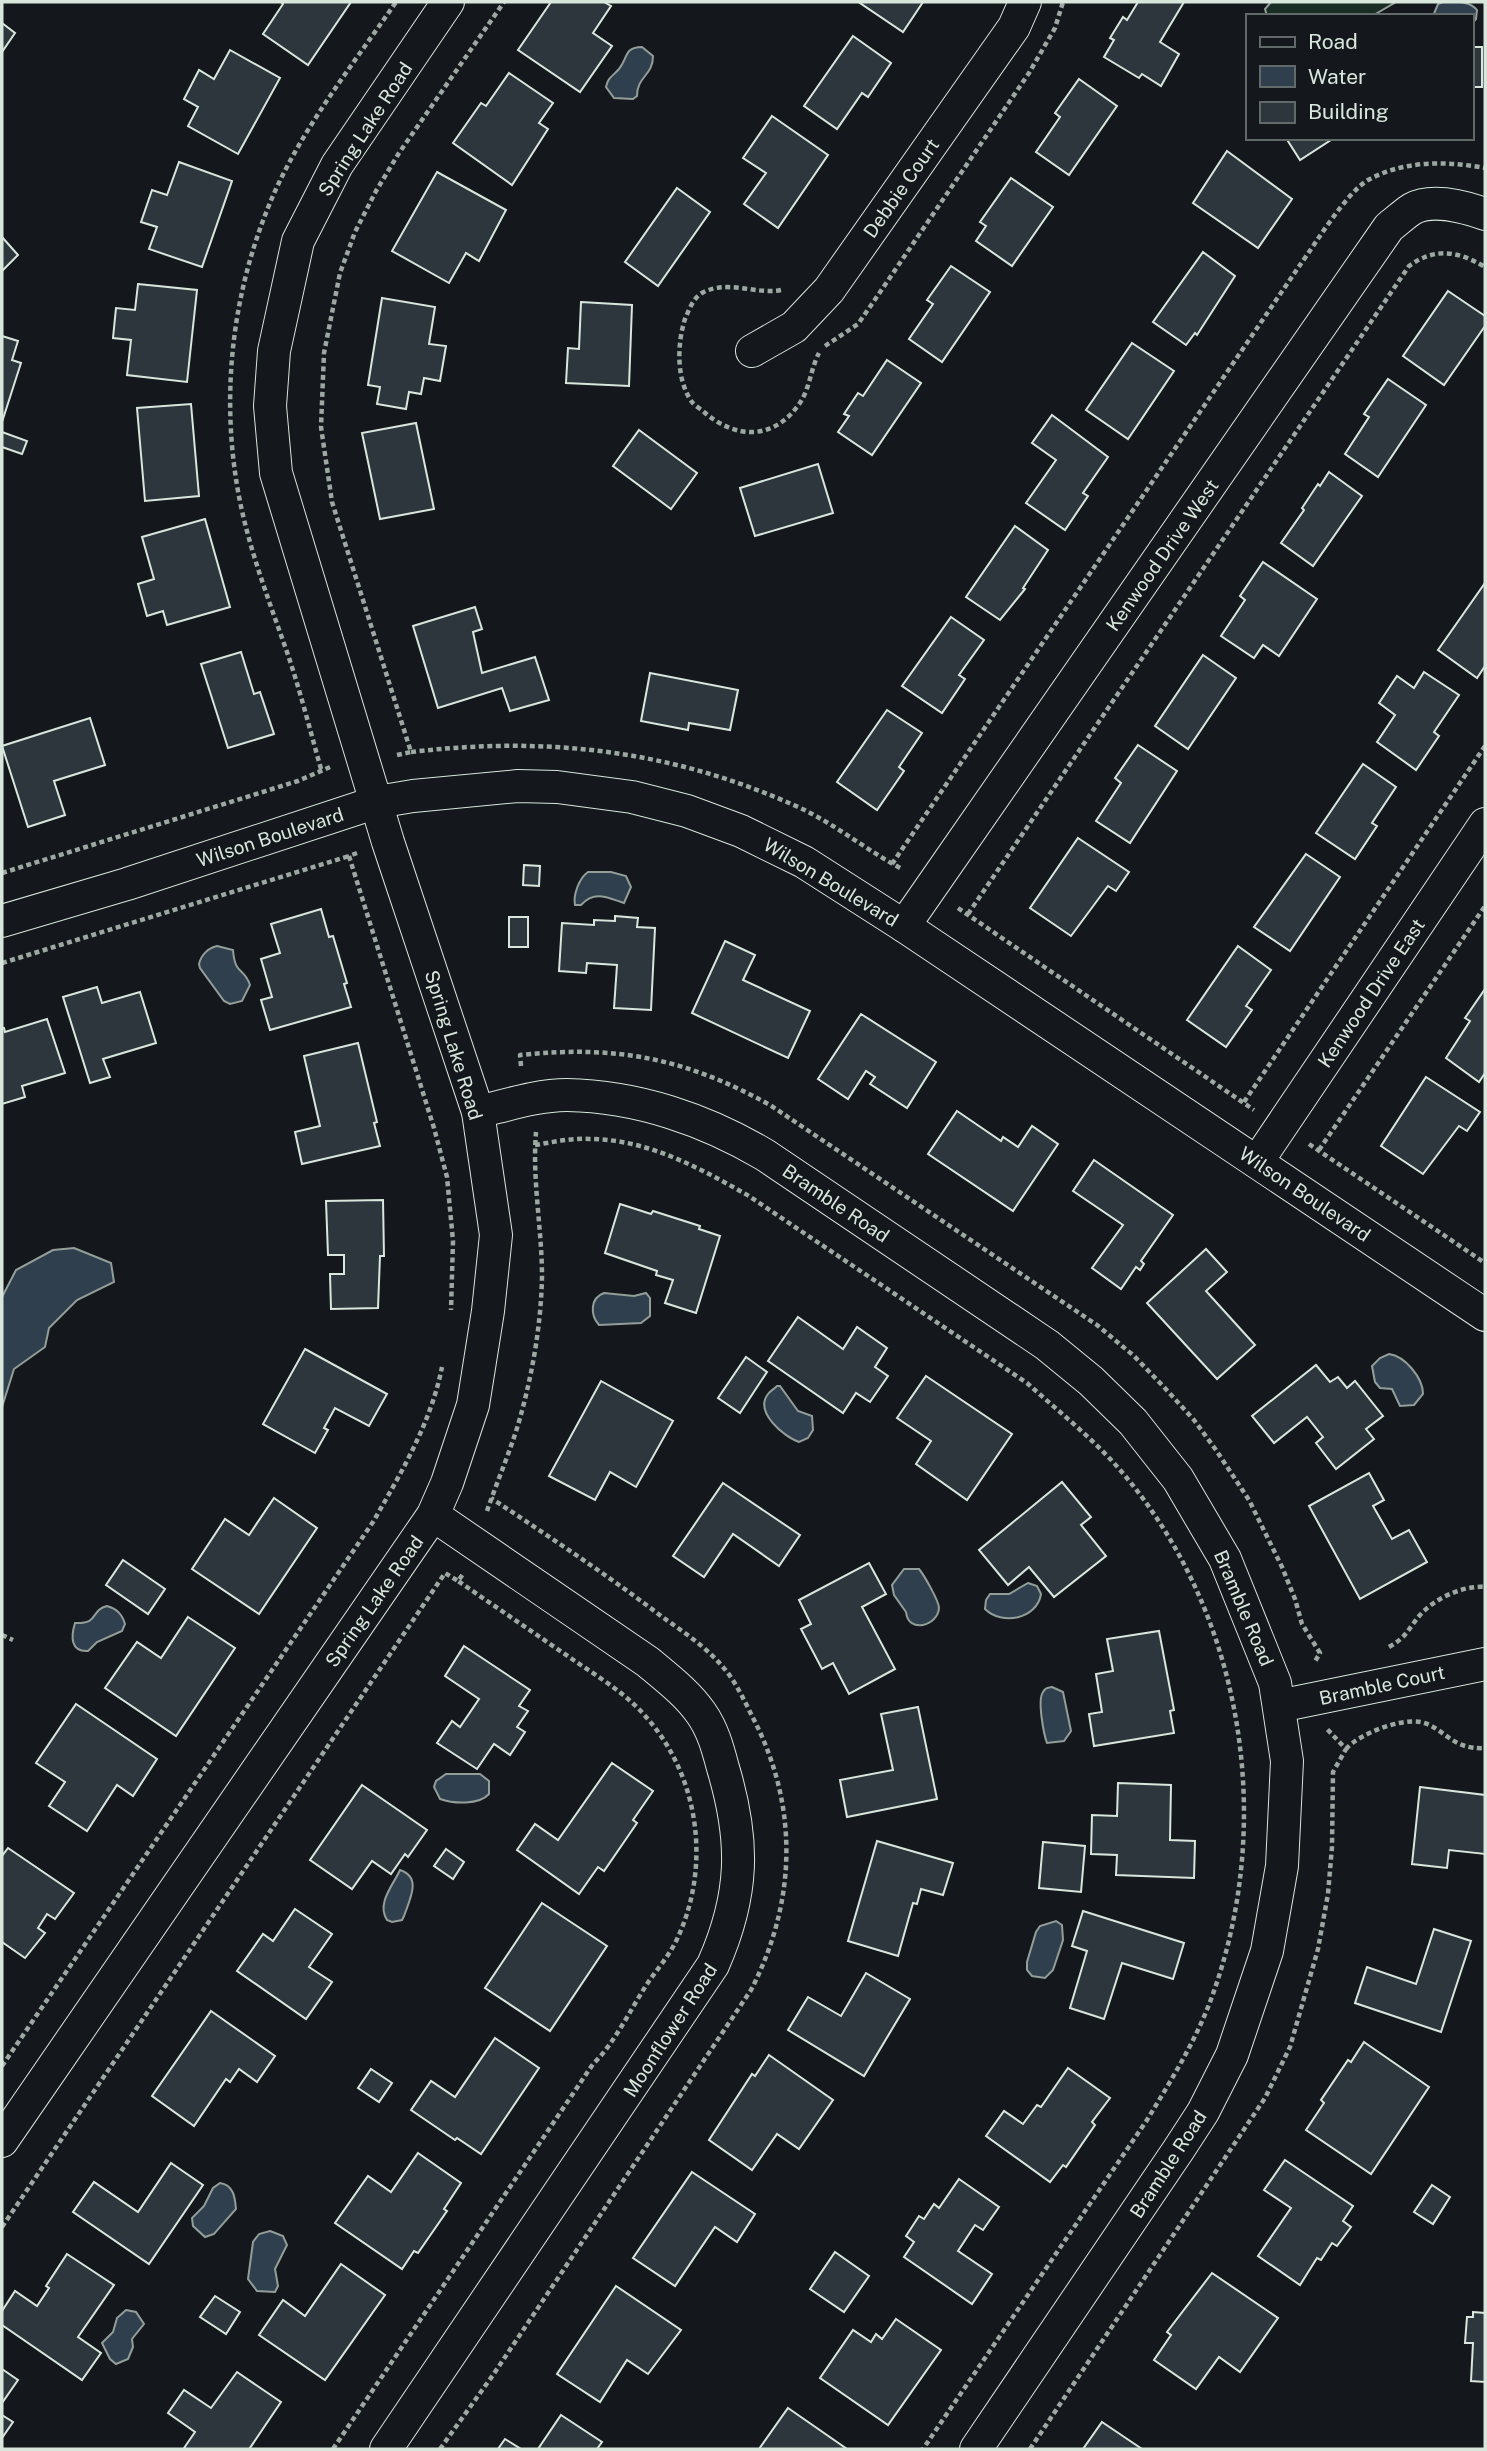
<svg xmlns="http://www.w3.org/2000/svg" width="1487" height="2451" font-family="'Public Sans',sans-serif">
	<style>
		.green { fill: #1a2d24; stroke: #939e99; stroke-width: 2 }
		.water { fill: #2f3f4d; stroke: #939e99; stroke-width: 2 }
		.building { fill: #2c363c; stroke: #d8e6dc; stroke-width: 2 }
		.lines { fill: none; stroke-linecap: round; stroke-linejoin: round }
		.street-casing { stroke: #d8e6dc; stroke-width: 34 }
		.path { stroke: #9da8a2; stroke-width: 4.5; stroke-dasharray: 5 3.5; stroke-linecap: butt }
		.street { stroke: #14181c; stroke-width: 32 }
		.labels { text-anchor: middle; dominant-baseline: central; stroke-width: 5; stroke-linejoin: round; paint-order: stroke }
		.street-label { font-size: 19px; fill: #d8e6dc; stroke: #14181c }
	</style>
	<rect width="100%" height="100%" fill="#14181c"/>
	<!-- green -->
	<polygon class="green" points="1271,2 1396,2 1372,16 1267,16 1265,9"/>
	<!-- water -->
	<g class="water">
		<path d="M1443,2C1455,2 1469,0 1477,10L1476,19L1471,25V16H1433L1438,4Z"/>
		<path d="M642,47L653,56C653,76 637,76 637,96L633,99L614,98L606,87C608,77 613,76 619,69C628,58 624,47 642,47Z"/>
		<path d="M588,872H611L626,876L631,887L624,903C608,898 595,890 581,905H575C573,895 579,878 588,872Z"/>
		<path d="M217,946L233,950C235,976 244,967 250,985L242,1001L230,1004L224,1001L200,968L199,964C201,955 208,948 217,946Z"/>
		<polygon points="74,1248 111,1263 114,1282 77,1300 49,1328 45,1347 14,1369 2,1407 2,1297 16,1270 53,1250"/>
		<path d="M604,1293L634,1296L646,1293L650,1298V1316L641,1323L599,1325C590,1315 590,1298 604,1293Z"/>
		<path d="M1389,1354C1405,1356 1423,1378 1423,1394L1414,1405L1400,1406L1392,1389L1380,1388L1375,1382L1372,1366L1380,1358Z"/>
		<path d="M777,1386H780L798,1411L812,1416L813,1430L808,1438L799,1442C784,1437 754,1412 768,1394C770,1391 774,1389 777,1386Z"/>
		<path d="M904,1569H919C924,1575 939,1601 939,1608C938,1626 908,1634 906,1612L894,1595L892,1585Z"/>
		<path d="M1028,1583L1037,1586L1041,1594C1037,1619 1002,1626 985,1609L986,1600L990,1594H1009Z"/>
		<path d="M107,1606C117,1609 122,1614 125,1624L122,1631L97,1642L88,1651C70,1652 71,1636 75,1623C100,1624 90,1610 107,1606Z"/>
		<path d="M1052,1687L1063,1692L1071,1731L1064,1741L1047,1743C1044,1735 1037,1700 1043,1692C1045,1688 1047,1688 1052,1687Z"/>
		<path d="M446,1774H480L489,1781V1794C479,1805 454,1804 440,1799L434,1787L436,1781Z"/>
		<path d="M400,1870C422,1877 410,1899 404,1916L402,1920L392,1922L387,1920C376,1903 394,1884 400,1870Z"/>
		<polygon points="1056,1921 1062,1925 1063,1940 1053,1970 1045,1978 1032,1976 1027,1970 1027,1962 1036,1932 1040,1926"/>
		<path d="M220,2183C234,2185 235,2198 236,2209L214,2234L205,2237L193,2226L192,2218L204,2206L213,2188Z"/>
		<polygon points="270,2231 283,2236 287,2245 275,2269 278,2286 275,2292 257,2291 248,2279 253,2242 259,2234"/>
		<polygon points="126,2310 136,2312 144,2324 132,2339 133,2347 128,2359 116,2364 110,2359 102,2343 113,2332 117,2318"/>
	</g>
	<!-- building -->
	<g class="building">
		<polygon points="281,2 351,2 308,65 263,34 283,4"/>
		<polygon points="551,2 604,2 611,6 593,33 612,46 580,92 518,50"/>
		<polygon points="861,2 923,2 903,32 860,3"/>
		<polygon points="1138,2 1184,2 1160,42 1179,54 1161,86 1142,74 1139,78 1104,57 1114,40 1110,38 1123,17 1127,20"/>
		<polygon points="2,23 15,33 2,52"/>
		<polygon points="853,36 891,63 868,97 862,93 837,129 804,106"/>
		<rect x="1471" y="47" width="11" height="40"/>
		<polygon points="230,50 280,78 238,154 188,126 198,107 184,99 199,70 214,79"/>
		<polygon points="509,73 553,103 539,123 548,129 512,185 453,143 481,103 486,106"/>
		<polygon points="1079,79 1117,106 1069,175 1036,152 1060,117 1055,113"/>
		<polygon points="772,116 828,155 778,228 744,204 766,173 743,158"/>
		<polygon points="1286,138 1334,138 1300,160"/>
		<polygon points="1227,151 1292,199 1258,248 1193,203"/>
		<polygon points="179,162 232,181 202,267 149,249 157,227 141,222 152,190 167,195"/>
		<polygon points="437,172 506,210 479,261 466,253 449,283 392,251"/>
		<polygon points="1011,178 1053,207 1012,266 976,241 986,226 980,222"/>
		<polygon points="677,188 710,212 658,286 625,262"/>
		<polygon points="2,237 18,255 2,271"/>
		<polygon points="1203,252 1235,276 1197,335 1195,333 1186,345 1153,322"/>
		<polygon points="951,266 990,292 942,362 909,339 933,304 927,300"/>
		<polygon points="138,284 197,290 187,382 127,375 131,340 113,338 116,308 135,310"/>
		<polygon points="1448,291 1485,316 1485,326 1444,385 1403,356"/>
		<polygon points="382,298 435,307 429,344 446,346 440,381 424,378 421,394 409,392 406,409 377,404 380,387 368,385"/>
		<polygon points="581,302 632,305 629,386 566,383 568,348 579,349"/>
		<polygon points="2,336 18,341 12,360 21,363 2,422"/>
		<polygon points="1132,343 1174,371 1128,439 1086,410"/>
		<polygon points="887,360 921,383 872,455 838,432 849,416 844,414 858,393 863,396"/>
		<polygon points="1388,379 1426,405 1378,477 1345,454 1369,417 1364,414"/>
		<polygon points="191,404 199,496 145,501 137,408"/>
		<polygon points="1052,415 1108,457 1083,493 1088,496 1065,530 1026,503 1056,460 1032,443"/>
		<polygon points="416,423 434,509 380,519 362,433"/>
		<polygon points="639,430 697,473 671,509 613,466"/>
		<polygon points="2,432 27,441 22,454 2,447"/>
		<polygon points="818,464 833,513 755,536 740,488"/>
		<polygon points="1329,472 1362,496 1313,566 1281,543 1304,510 1302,508 1318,484 1320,486"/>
		<polygon points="205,519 230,607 167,625 163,611 147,616 138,584 154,579 142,537"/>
		<polygon points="1015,526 1048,550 1023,588 1025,589 1000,620 966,597"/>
		<polygon points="1263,562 1317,599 1279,656 1263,645 1254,658 1221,636 1245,600 1240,596"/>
		<polygon points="1485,583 1485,666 1477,678 1438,650"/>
		<polygon points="475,607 482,629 473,632 482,673 535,657 549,700 510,711 502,688 438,708 413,626"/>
		<polygon points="951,617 984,640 959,675 965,679 942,713 902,686"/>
		<polygon points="241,652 254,694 260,692 274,734 228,748 201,664"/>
		<polygon points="1203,655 1236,678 1188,749 1155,726"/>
		<polygon points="1424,672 1459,695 1434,732 1439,736 1416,770 1377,742 1395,715 1379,703 1397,676 1414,688"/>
		<polygon points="650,673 738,690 730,730 689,723 688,730 641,721"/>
		<polygon points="887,710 922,733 899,767 904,771 877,810 837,782"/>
		<polygon points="90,718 105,765 54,781 65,815 28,827 2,746"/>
		<polygon points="1138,745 1177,771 1130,843 1096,821 1121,783 1115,778"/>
		<polygon points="1363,764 1396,787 1372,823 1377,826 1355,859 1316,833"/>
		<polygon points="1078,838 1129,872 1116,891 1108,886 1071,936 1030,908"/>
		<polygon points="1306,854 1340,877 1290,951 1254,927"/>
		<polygon points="524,865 540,866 539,886 523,885"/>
		<polygon points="321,909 329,937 333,936 347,983 344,984 351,1007 270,1030 261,1000 272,997 261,959 280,953 271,924"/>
		<polygon points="615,916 638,918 637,927 655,928 651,1010 614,1008 617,965 587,963 586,973 559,971 562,923 594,925 594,920 615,921"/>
		<rect x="509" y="917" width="19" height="30"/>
		<polygon points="725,941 755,955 743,980 810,1011 788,1058 692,1013"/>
		<polygon points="1238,946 1271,970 1246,1006 1252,1010 1226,1047 1187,1020"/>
		<polygon points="97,987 102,1003 140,992 156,1043 103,1059 110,1077 90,1083 63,997"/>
		<polygon points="1485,989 1485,1073 1479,1082 1446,1058 1470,1021 1465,1018"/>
		<polygon points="861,1014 936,1062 907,1108 870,1084 875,1077 866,1071 848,1099 818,1079"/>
		<polygon points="47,1019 65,1073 22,1086 25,1097 2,1104 2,1028 4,1028 5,1032"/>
		<polygon points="358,1043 377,1122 374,1123 380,1146 302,1164 295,1132 320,1126 304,1056"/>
		<polygon points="1426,1077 1480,1112 1467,1131 1459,1126 1423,1174 1381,1146"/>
		<polygon points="957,1111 1001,1141 1003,1137 1018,1147 1032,1126 1058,1144 1013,1211 928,1154"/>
		<polygon points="1094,1160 1173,1215 1141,1261 1144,1264 1140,1270 1136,1267 1121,1289 1092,1268 1123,1225 1073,1191"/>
		<polygon points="383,1200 384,1256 380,1256 378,1308 331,1309 330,1274 344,1274 344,1255 328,1255 326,1201"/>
		<polygon points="620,1204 651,1214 653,1211 700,1226 699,1229 720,1236 696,1313 665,1303 673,1280 656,1275 657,1271 605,1253"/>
		<polygon points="1206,1249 1227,1272 1206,1291 1255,1345 1217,1379 1147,1303"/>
		<polygon points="798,1317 843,1349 857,1327 887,1348 875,1367 888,1376 870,1402 856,1393 843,1413 768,1361"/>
		<polygon points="305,1349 387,1394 369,1426 335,1408 324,1428 328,1430 315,1453 263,1424"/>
		<polygon points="746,1357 767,1372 740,1413 718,1398"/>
		<polygon points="1316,1365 1330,1382 1338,1377 1347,1388 1355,1381 1383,1416 1366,1429 1374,1439 1336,1469 1316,1443 1323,1437 1307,1417 1274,1443 1252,1416"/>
		<polygon points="926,1376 1012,1434 967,1500 916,1464 931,1441 897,1418"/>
		<polygon points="601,1381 673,1421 636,1487 610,1472 595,1500 549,1476"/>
		<polygon points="1369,1473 1384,1500 1373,1506 1392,1539 1409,1530 1427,1562 1360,1599 1309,1506"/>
		<polygon points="1062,1482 1091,1517 1081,1525 1106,1556 1054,1597 1029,1567 1008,1585 979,1550"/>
		<polygon points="723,1483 800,1535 779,1566 733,1534 704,1577 673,1556"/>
		<polygon points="274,1498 317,1528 259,1614 192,1569 225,1519 249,1535"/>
		<polygon points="123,1560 165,1589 148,1614 106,1585"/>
		<polygon points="869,1563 886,1594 862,1607 895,1669 849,1694 833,1663 822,1669 801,1629 811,1624 799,1600"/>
		<polygon points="188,1617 235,1648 176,1736 105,1688 137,1642 161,1658"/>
		<polygon points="1159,1631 1174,1710 1170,1711 1174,1733 1094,1746 1089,1714 1102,1712 1096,1674 1113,1671 1107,1639"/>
		<polygon points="464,1646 530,1690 519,1706 528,1711 517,1727 525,1732 510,1755 494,1744 477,1769 437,1743 452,1721 460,1727 479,1699 445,1676"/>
		<polygon points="76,1704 157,1759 133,1796 117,1785 87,1831 49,1806 65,1782 36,1763"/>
		<polygon points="918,1707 937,1799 847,1817 840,1780 893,1770 881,1714"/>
		<polygon points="612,1763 653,1791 633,1820 637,1823 604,1871 598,1867 579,1894 517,1850 535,1824 558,1840"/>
		<polygon points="1118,1783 1171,1785 1170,1840 1195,1841 1194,1878 1116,1875 1117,1855 1091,1854 1092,1815 1117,1816"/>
		<polygon points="362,1785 427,1830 408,1857 405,1854 391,1874 372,1861 352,1889 310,1860"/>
		<polygon points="1420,1787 1485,1795 1485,1854 1449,1850 1447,1868 1412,1864"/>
		<polygon points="877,1841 953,1863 943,1895 921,1889 917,1904 913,1903 898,1956 848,1941"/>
		<polygon points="1043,1842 1085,1846 1081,1892 1039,1888"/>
		<polygon points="8,1848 74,1893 55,1919 47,1914 38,1928 45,1933 25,1958 2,1942 2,1856"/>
		<polygon points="446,1849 464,1862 453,1879 434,1866"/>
		<polygon points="542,1903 607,1946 550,2031 485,1988"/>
		<polygon points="295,1909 332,1934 309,1967 332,1982 306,2019 237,1971 263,1934 273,1941"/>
		<polygon points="1083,1911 1184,1943 1173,1979 1122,1963 1104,2019 1070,2008 1087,1951 1072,1946"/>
		<polygon points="1434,1929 1471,1941 1441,2032 1355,2003 1367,1967 1416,1984"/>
		<polygon points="866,1973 910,1999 864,2076 788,2030 808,1997 841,2016"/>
		<polygon points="211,2011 275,2056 257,2082 239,2069 230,2082 226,2079 194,2126 152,2096"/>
		<polygon points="495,2038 539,2068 481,2154 457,2138 455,2140 411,2110 431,2081 455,2097"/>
		<polygon points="1364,2042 1429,2087 1371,2174 1306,2130 1324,2103 1321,2100 1348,2060 1351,2062"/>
		<polygon points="769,2055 833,2100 799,2149 777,2134 752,2170 709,2140 752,2074 755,2076"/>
		<polygon points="1068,2068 1110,2098 1092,2122 1095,2125 1066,2167 1063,2165 1050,2182 986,2136 1004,2111 1023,2124 1037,2105 1041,2107"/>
		<polygon points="371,2069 392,2083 379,2102 358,2088"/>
		<polygon points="418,2153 461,2183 444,2209 447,2211 418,2253 414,2251 402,2269 335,2223 368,2176 391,2192"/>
		<polygon points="1285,2160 1353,2206 1343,2221 1351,2227 1337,2246 1332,2243 1321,2260 1317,2258 1300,2285 1258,2256 1291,2208 1264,2190"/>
		<polygon points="171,2163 203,2185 149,2264 73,2212 94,2182 138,2212"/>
		<polygon points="692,2172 755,2214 737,2242 715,2227 675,2286 633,2258"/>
		<polygon points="959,2179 999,2207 983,2230 975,2225 958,2251 992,2274 972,2304 904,2257 914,2242 906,2236 919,2216 924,2219 934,2204 939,2208"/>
		<polygon points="1432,2185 1450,2197 1433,2224 1414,2212"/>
		<polygon points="835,2252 869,2276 844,2312 810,2289"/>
		<polygon points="67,2254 114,2285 78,2337 101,2353 82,2380 2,2325 2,2311 15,2291 37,2306 49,2288 46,2286"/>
		<polygon points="341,2264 385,2295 325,2380 259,2335 283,2300 305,2316"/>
		<polygon points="1212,2273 1278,2318 1240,2372 1219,2357 1196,2389 1154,2360 1171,2335 1167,2332"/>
		<polygon points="616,2286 681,2330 648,2374 627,2360 600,2402 557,2374"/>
		<polygon points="215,2296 240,2312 226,2334 200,2317"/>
		<polygon points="1473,2312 1485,2313 1485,2382 1471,2381 1473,2343 1465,2343 1467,2317 1473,2317"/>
		<polygon points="896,2319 941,2350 888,2425 820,2378 853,2330 871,2342 876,2334 882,2339"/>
		<polygon points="2,2369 18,2380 2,2403"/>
		<polygon points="237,2372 281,2402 250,2448 251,2449 186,2449 184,2448 195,2432 168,2413 184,2390 211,2408"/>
		<polygon points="788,2408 847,2449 759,2449"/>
		<polygon points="2,2415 13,2422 2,2438"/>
		<polygon points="561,2415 602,2442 597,2449 538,2449"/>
		<polygon points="1102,2422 1142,2449 1083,2449"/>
		<polygon points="505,2439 521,2449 498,2449"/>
	</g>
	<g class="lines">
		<defs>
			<g id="street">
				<polyline points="752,351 794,327 829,290 1014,27 1025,2"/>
				<polyline points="2,921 127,884 377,802 413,796 518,786 557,787 632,797 687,811 741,831 804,862 904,926 1485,1315"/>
				<path d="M904,926L1389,227C1396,222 1404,214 1412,209C1432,198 1465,207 1485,214"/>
				<path d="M478,1112C507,1105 538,1095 567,1095C637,1096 706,1120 765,1155L1047,1345L1091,1381L1133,1422L1178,1479L1225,1559L1275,1683L1287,1761L1282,1866L1267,1951L1232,2055L1203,2112L1179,2149L976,2449"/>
				<polyline points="1257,1162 1485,824"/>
				<polyline points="1279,1706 1485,1664"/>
				<polyline points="2,2141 433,1515 447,1483 473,1405 488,1311 496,1235 478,1112 388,842 276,473 270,406 274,351 298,241 337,165 448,2"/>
				<path d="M386,2449L713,1965C744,1895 745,1841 723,1768C718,1749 713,1730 701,1713C687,1693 667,1678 648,1662L433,1515"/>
			</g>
		</defs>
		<!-- street casing -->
		<use href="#street" class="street-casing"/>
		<!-- path -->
		<g class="path">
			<path d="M781,290C756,295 727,279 702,293C693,298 689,310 685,319C677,344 676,380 692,402C695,406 701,409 704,412C734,438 771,441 797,407C810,391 810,370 819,353"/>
			<polyline points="825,346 858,324 874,301 1029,73 1055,28 1063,2"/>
			<path d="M411,752C547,736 671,750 796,806C834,823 866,850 902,869"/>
			<polyline points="397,755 411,752 332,502 321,427 324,353 340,273 355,232 376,191 399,153 504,2"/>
			<path d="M321,769C310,730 300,690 287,652C267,595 245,539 236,479C221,381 235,280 276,189C307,122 354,63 396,2"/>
			<polyline points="357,853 349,856 434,1128 447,1177 453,1241 451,1310"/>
			<path d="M892,864L1300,265C1316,243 1346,193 1368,180C1404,160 1447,161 1485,168"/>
			<polyline points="2,873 298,781 330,767"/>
			<polyline points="958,908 1254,1110"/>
			<path d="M968,914L1409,266C1435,247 1458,251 1485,267"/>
			<polyline points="2,963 349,856"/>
			<path d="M521,1066L520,1055C617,1045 685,1058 770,1105L1097,1325L1134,1356L1163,1386L1194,1420L1216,1450L1249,1500L1282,1567L1295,1599L1302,1624L1320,1653L1314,1663"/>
			<polyline points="1244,1102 1485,746"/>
			<polyline points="1309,1144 1485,1263"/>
			<path d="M535,1145C553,1142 571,1138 589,1139C647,1139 700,1168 749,1196L1027,1383C1056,1409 1087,1434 1113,1462C1240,1602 1276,1811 1215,1988C1199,2036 1173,2077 1147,2120L923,2449"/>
			<polyline points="1319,1150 1485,906"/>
			<path d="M487,1511C497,1482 509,1454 518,1425C532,1377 541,1326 542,1277C542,1228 532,1181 536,1132"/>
			<polyline points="2,1635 13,1640"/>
			<path d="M1389,1647C1407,1637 1408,1629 1420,1615C1434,1599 1463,1585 1485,1587"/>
			<path d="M1346,1749C1359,1734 1400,1718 1421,1722C1445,1728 1451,1750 1485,1748"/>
			<path d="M2,2066L373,1522C401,1473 431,1423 442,1367"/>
			<polyline points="2,2227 445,1573 458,1581 463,1574"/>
			<path d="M333,2449L593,2064C615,2043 631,2008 649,1981C659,1967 671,1953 678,1937C711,1865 699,1777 647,1718C626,1693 598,1677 572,1659C534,1633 496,1607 458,1581"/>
			<path d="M440,2449L493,2375L751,1990C797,1901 799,1805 752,1716C744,1700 735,1680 722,1666C705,1646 682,1631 661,1616C606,1574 548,1536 491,1498"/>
			<polyline points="1030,2449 1265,2098 1290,2047 1318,1949 1328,1894 1332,1847 1333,1772 1346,1749 1327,1729"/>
		</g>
		<!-- street -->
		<use href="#street" class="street"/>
	</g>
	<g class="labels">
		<!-- street labels -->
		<g class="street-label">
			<text transform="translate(365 129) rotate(-57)">Spring Lake Road</text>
			<text transform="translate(901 188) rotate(-55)">Debbie Court</text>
			<text transform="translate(1162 555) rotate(-55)">Kenwood Drive West</text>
			<text transform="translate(270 837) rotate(-18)">Wilson Boulevard</text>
			<text transform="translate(831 882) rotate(31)">Wilson Boulevard</text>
			<text transform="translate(1371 993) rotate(-56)">Kenwood Drive East</text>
			<text transform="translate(454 1045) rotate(73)">Spring Lake Road</text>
			<text transform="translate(1305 1194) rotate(34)">Wilson Boulevard</text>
			<text transform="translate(836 1203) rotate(34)">Bramble Road</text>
			<text transform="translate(374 1601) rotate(-55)">Spring Lake Road</text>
			<text transform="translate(1244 1608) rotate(67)">Bramble Road</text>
			<text transform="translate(1382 1685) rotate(-12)">Bramble Court</text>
			<text transform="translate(670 2030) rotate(-57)">Moonflower Road</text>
			<text transform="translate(1168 2164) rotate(-57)">Bramble Road</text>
		</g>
	</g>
	<!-- border -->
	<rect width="1487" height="2451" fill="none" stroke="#d8e6dc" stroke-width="7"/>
	<!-- legend -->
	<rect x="1246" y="14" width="228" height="126" fill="#14181c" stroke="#626a69" stroke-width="2"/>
	<rect x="1260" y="37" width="35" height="10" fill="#14181c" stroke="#626a69" stroke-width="2"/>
	<text x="1308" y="49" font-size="21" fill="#d8e6dc">Road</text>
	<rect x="1260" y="66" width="35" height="21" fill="#2f3f4d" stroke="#626a69" stroke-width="2"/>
	<text x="1308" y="84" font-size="21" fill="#d8e6dc">Water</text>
	<rect x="1260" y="102" width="35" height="21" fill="#2c363c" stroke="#626a69" stroke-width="2"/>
	<text x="1308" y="119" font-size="21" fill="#d8e6dc">Building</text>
</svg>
